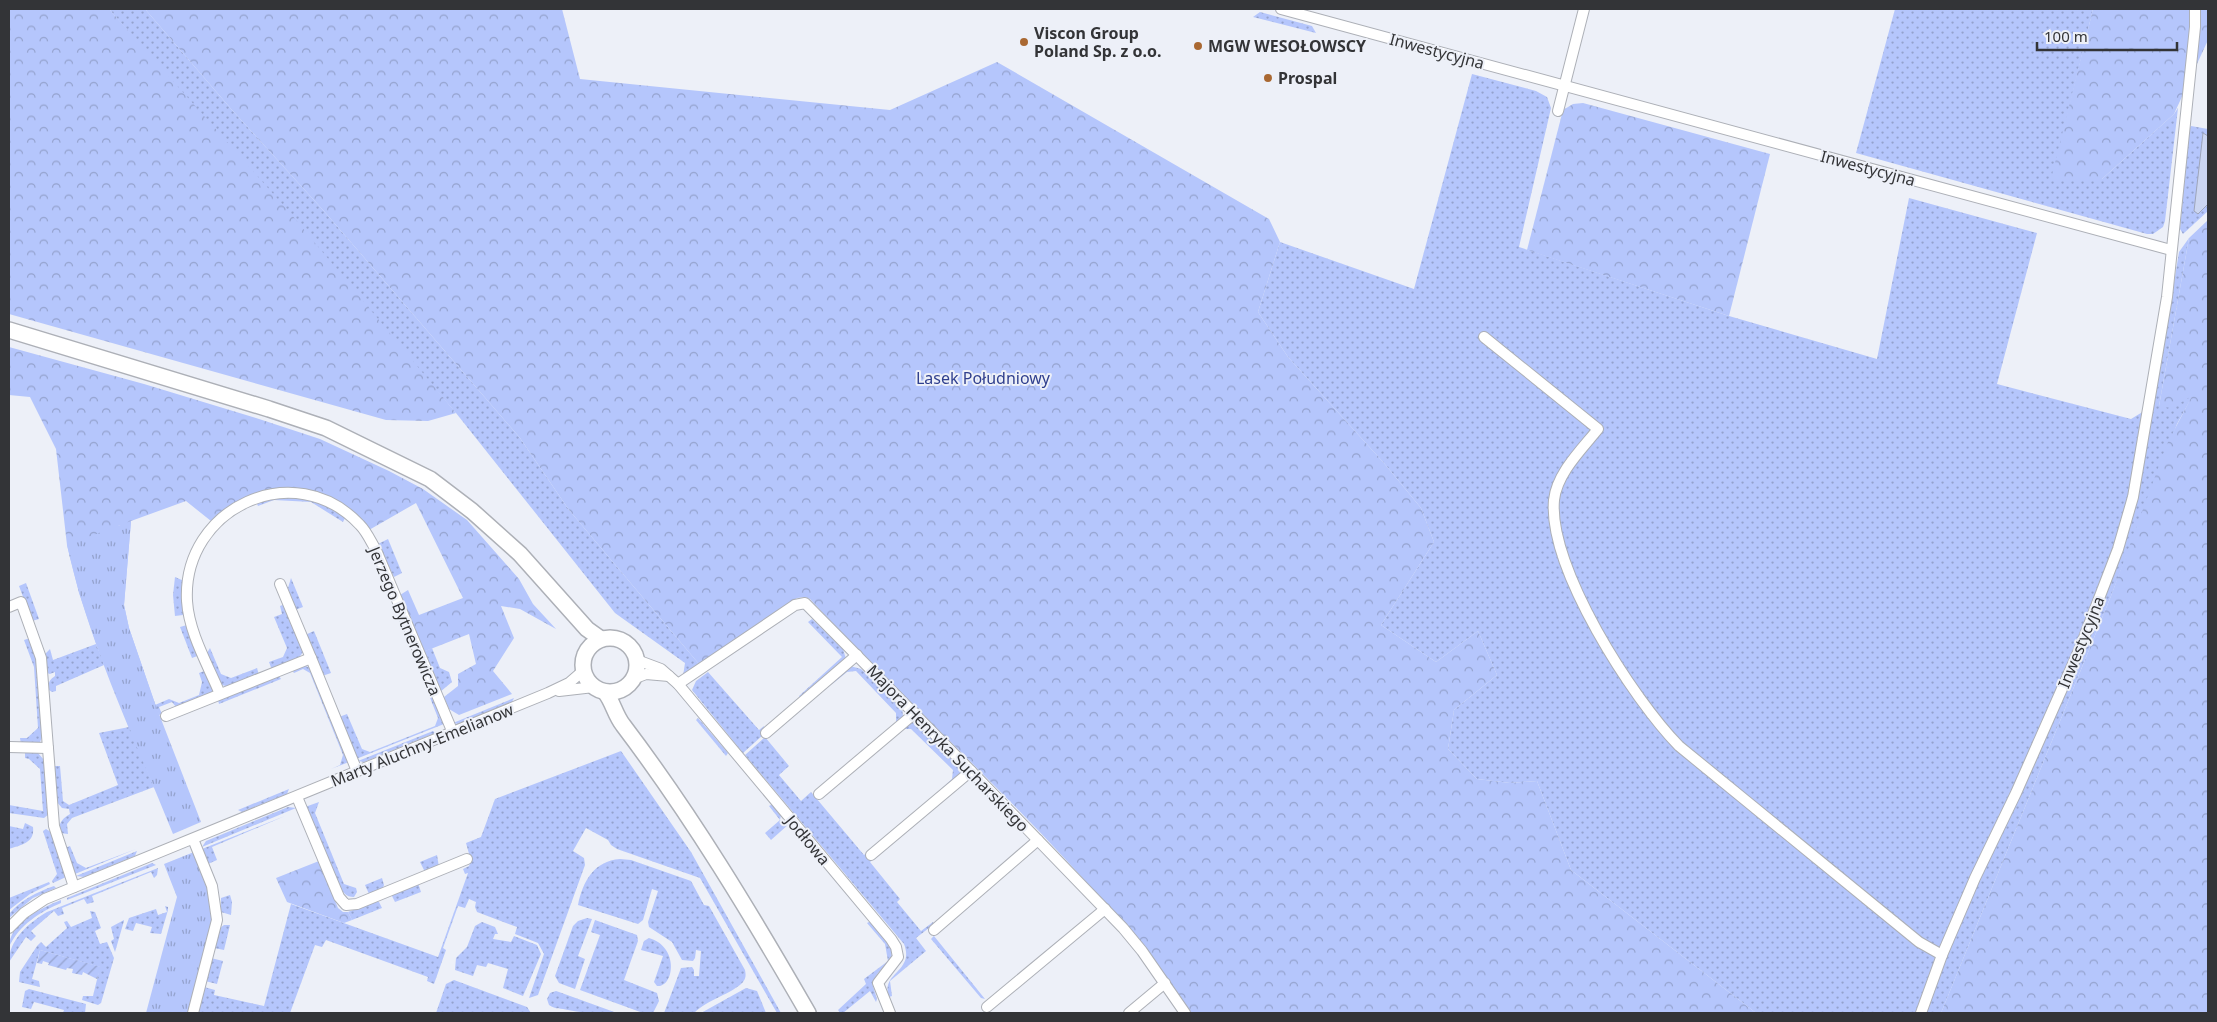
<svg xmlns="http://www.w3.org/2000/svg" width="2217" height="1022" font-family="'Noto Sans',sans-serif">
	<style>
		.grass { fill: url(#grass-dots) }
		.forest { fill: url(#forest-crowns) }
		.park { fill: url(#park-tufts) }
		.garden { fill: url(#garden-furrows) }
		.water { fill: #ccd6f2; stroke: #9ea5ba }
		.lines { fill: none; stroke-linecap: round; stroke-linejoin: round }
		.street-casing { stroke: #adb0b7; stroke-width: 12 }
		.secondary-casing { stroke: #adb0b7; stroke-width: 18 }
		.street { stroke: #fff; stroke-width: 10 }
		.secondary { stroke: #fff; stroke-width: 15 }
		.poi-dot { fill: #a96832; stroke: #edf0f8; stroke-width: 2 }
		.labels { text-anchor: middle; dominant-baseline: central; stroke-width: 4; stroke-linejoin: round; paint-order: stroke }
		.poi-label { font-size: 16px; font-weight: bold; fill: #333437; stroke: #edf0f8; text-anchor: start }
		.street-label { font-size: 16px; fill: #333437; stroke: #edf0f8 }
		.park-label { font-size: 16px; fill: #2f3f8e; stroke: #edf0f8 }
	</style>
	<defs>
		<pattern id="grass-dots" width="8" height="8" patternUnits="userSpaceOnUse" patternTransform="scale(1.25)"><rect width="8" height="8" fill="#b5c6fc"/><path d="M2 2h.1M6 6h.1" fill="none" stroke="#94a2cd" stroke-width="1.8" stroke-linecap="round"/></pattern>
		<pattern id="forest-crowns" width="20" height="18" patternUnits="userSpaceOnUse" patternTransform="scale(1.25)"><rect width="20" height="18" fill="#b5c6fc"/><path d="M2 6a3 3 0 1 1 6 0M12 15a3 3 0 1 1 6 0" fill="none" stroke="#94a2cd"/></pattern>
		<pattern id="park-tufts" width="24" height="20" patternUnits="userSpaceOnUse" patternTransform="scale(1.25)"><rect width="24" height="20" fill="#b5c6fc"/><path d="M3 7l-1-3M5 7V3M7 7l1-3M15 17l-1-3M17 17v-4M19 17l1-3" fill="none" stroke="#94a2cd"/></pattern>
		<pattern id="garden-furrows" width="10" height="10" patternUnits="userSpaceOnUse" patternTransform="scale(1.25)"><rect width="10" height="10" fill="#b5c6fc"/><path d="M-1 1l2-2M0 10L10 0M9 11l2-2" fill="none" stroke="#94a2cd"/></pattern>
	</defs>
	<rect width="100%" height="100%" fill="#edf0f8"/>
	<!-- grass -->
	<g class="grass">
		<polygon points="109,9 145,9 232,110 323,210 520,438 569,510 699,664 683,676 685,663 615,613 456,413"/>
		<polygon points="1895,9 2093,9 2052,179 2102,179 2174,114 2178,108 2165,221 2163,227 2153,234 2147,234 1856,153"/>
		<polygon points="1260,12 1312,26 1316,33 1253,17"/>
		<polygon points="1472,74 1536,91 1547,97 1551,108 1519,247 1729,316 1877,359 1909,198 2037,233 1997,384 2131,419 2154,405 2179,252 2189,238 2159,406 2193,395 2177,424 2111,596 1941,1013 1756,1013 1571,870 1537,781 1510,783 1477,779 1448,749 1454,710 1497,675 1478,631 1436,662 1381,625 1434,542 1421,508 1383,462 1288,357 1258,312 1280,242 1414,289"/>
		<polygon points="2191,126 2208,129 2208,211 2183,234 2180,229 2189,130"/>
		<path d="M267,498C300,498 317,496 345,518L343,522L311,502L274,500L258,506L256,502Z"/>
		<polygon points="388,539 402,573 394,577 378,544"/>
		<polygon points="175,577 184,581 185,613 183,615 175,616 173,595"/>
		<polygon points="291,578 303,607 295,610 288,588"/>
		<polygon points="26,583 39,619 32,621 19,586"/>
		<polygon points="285,604 303,652 298,659 272,670 269,662 283,657 287,648 274,617 282,614 280,606"/>
		<polygon points="812,619 843,649 846,659 801,699 799,696 842,657 808,622"/>
		<polygon points="187,625 200,655 192,658 180,627"/>
		<polygon points="314,631 331,673 322,676 305,635"/>
		<polygon points="27,639 29,639 36,656 43,735 40,742 36,744 21,745 20,738 27,738 38,728 34,667 24,640"/>
		<path d="M96,644L101,656L173,834L154,787L72,818L67,824L68,834L60,833C58,823 62,819 70,814L69,809L62,808L56,801L54,766H60L63,801L69,805L118,785L99,733L129,727L102,659L104,665L56,686V691L52,692L49,690C48,683 49,680 55,676V672L50,674L47,673L44,655L50,649L53,660Z"/>
		<polygon points="210,648 221,674 231,678 257,668 259,675 229,687 222,685 207,653"/>
		<polygon points="432,648 440,668 449,672 452,682 440,692 423,652"/>
		<polygon points="304,665 310,668 349,762 331,769 340,765 343,755 310,673 303,669 294,673 292,669"/>
		<polygon points="850,666 861,669 902,708 903,716 882,738 880,736 896,722 896,713 856,671 847,672 831,685"/>
		<polygon points="207,670 213,690 211,694 176,707 172,702 159,707 162,714 159,715 155,705 169,699 179,703 199,695 202,682 199,673"/>
		<polygon points="708,672 759,730 764,726 763,735 743,753 692,690 696,681"/>
		<polygon points="279,676 281,679 219,704 218,700"/>
		<polygon points="430,689 444,724 356,759 339,717 347,714 362,749 370,752 435,726 438,718 427,690"/>
		<polygon points="514,698 512,702 458,724 453,723"/>
		<polygon points="698,718 728,753 726,756 696,720"/>
		<polygon points="910,722 917,723 959,766 960,772 963,773 928,801 952,779 953,770 911,729 904,729 885,745 884,744"/>
		<polygon points="433,731 435,733 364,762 358,761"/>
		<path d="M765,737L789,766L779,775L801,801L811,792L864,855L877,844L915,825L870,862L900,899L897,902L921,931L933,922L934,924L916,938L926,951L890,981L892,996L889,997C880,972 915,972 904,944L745,755Z"/>
		<polygon points="621,751 691,852 781,1013 777,1013 700,878 617,849 611,845 608,840 586,828 573,851 584,858 585,865 538,995 529,998 544,954 538,943 515,934 517,927 477,912 475,907 476,902 469,899 465,908 458,906 443,948 446,950 434,984 427,981 428,977 326,940 322,947 315,945 290,1013 197,1013 204,987 215,990 214,995 264,1006 291,904 438,957 468,873 465,874 463,869 469,866 471,861 466,843 481,837 495,799"/>
		<polygon points="25,753 38,753 44,760 49,814 44,818 9,813 9,805 43,811 40,769 29,759 25,758"/>
		<polygon points="289,789 287,794 242,812 238,810"/>
		<path d="M319,802L315,813L344,884L356,888L357,892L354,897C350,897 347,896 344,893C328,874 315,831 305,807Z"/>
		<polygon points="773,804 781,815 780,820 784,823 789,824 771,840 765,833 780,820 769,806"/>
		<polygon points="288,807 296,808 202,847 206,841"/>
		<polygon points="285,816 212,847 217,860 208,864 202,849"/>
		<path d="M25,823L33,827C35,843 21,845 9,849V826L23,829Z"/>
		<polygon points="46,829 51,832 66,877 53,883 52,881 57,874 43,831"/>
		<polygon points="70,846 77,863 86,868 136,849 75,874 65,848"/>
		<polygon points="137,851 135,856 84,877 76,876"/>
		<polygon points="437,855 439,867 425,872 420,862"/>
		<path d="M620,859L631,860L691,881L704,905L709,906L745,970C746,975 746,978 743,982C732,994 708,999 694,1013H664L681,968L692,967L694,970V976H699L701,951L696,950L695,958L693,961L682,960L672,942L649,927L648,922L658,891L652,889L643,920L638,924L578,905C583,881 594,861 620,859Z"/>
		<polygon points="152,863 156,865 67,900 67,898"/>
		<path d="M158,868L157,875L154,878L151,872L92,896L94,902L87,904L84,899L62,908L64,914L58,916L54,911L31,931L36,936L31,941L26,937L9,962C9,939 29,923 47,912Z"/>
		<polygon points="382,878 384,885 382,890 369,894 365,885"/>
		<polygon points="49,882 50,884 30,894 9,910 9,898"/>
		<polygon points="418,883 421,892 395,902 391,894"/>
		<path d="M54,886L56,888L33,898L9,918V914C21,900 37,892 54,886Z"/>
		<polygon points="230,895 232,902 231,915 221,912 221,898"/>
		<path d="M61,900V903C40,912 19,925 9,947C9,923 43,907 61,900Z"/>
		<polygon points="376,901 379,902 382,908 352,920 348,912"/>
		<polygon points="165,906 168,907 168,910 161,934 150,933 152,927 136,923 133,931 125,929 129,918 156,909 158,915 167,912"/>
		<polygon points="90,911 95,912 101,928 95,931 100,944 107,942 114,958 101,1003 98,1005 82,1000 83,996 93,996 100,967 40,950 32,979 39,981 40,987 19,982 20,972 37,946 41,942 46,947 67,928 64,922 67,921 71,927 92,918"/>
		<polygon points="587,918 592,919 578,956 585,959 575,989 559,983 555,976 573,926 578,921"/>
		<polygon points="124,920 124,921 115,952 111,941 114,939 111,927"/>
		<polygon points="595,920 637,935 638,941 624,980 657,993 659,1001 653,1013 643,1013 580,990 600,935 591,932"/>
		<polygon points="482,922 495,927 498,934 495,934 493,939 511,942 514,936 537,945 541,954 523,996 503,988 508,969 488,963 486,967 477,965 473,976 455,970 456,958 467,947 475,926"/>
		<polygon points="869,922 872,922 891,948 892,958 878,973 872,983 877,999 876,1002 870,991 843,1013 840,1013 838,1010 866,984 864,979 888,961 885,944 867,923"/>
		<polygon points="945,924 947,925 934,936 985,999 981,998 931,939"/>
		<path d="M224,925H230L224,950L214,948C216,940 217,929 224,925Z"/>
		<path d="M649,938C680,947 674,988 657,986L654,982L663,956L641,950L644,941Z"/>
		<polygon points="211,958 223,961 217,984 205,981"/>
		<polygon points="454,980 527,1007 531,1013 436,1013 446,984"/>
		<polygon points="746,988 757,991 766,1013 701,1013"/>
		<polygon points="29,989 86,1004 85,1013 63,1013 64,1010 34,1002 31,1009 22,1007 25,991"/>
		<path d="M556,991L559,992L617,1013C600,1013 585,1014 568,1010C561,1008 556,1010 549,1005L547,999L550,993Z"/>
	</g>
	<!-- forest -->
	<g class="forest">
		<polygon points="9,9 109,9 291,214 456,413 428,421 386,420 9,314"/>
		<path d="M145,9H562L580,79L890,110L997,62L1269,219L1280,242L1258,312L1288,357L1383,462L1421,508L1434,542L1381,625L1436,662L1478,631L1497,675L1454,710L1448,749L1477,779L1510,783L1537,781L1571,870L1756,1013H1191C1154,958 1112,910 1067,861C984,771 893,689 810,599L805,597L797,598L699,664L569,510L520,438L323,210L232,110Z"/>
		<polygon points="2093,9 2208,9 2208,40 2174,114 2102,179 2051,179"/>
		<polygon points="1583,103 1770,154 1729,316 1527,250 1563,110 1573,104"/>
		<polygon points="2208,220 2208,1013 1941,1013 2111,596 2167,444 2192,396 2171,408 2159,406 2189,238"/>
		<path d="M9,347L144,384L256,418L320,439L389,471L423,489L467,520L519,579L533,604L556,629L520,609L501,606L514,638L493,671L512,694L459,715L449,709L444,697L458,686V674L476,664L469,634L423,652L400,595L408,590L419,615L463,598L416,503L369,530C345,497 300,482 260,492C242,497 226,510 211,521L186,501L131,521L124,605L129,628L159,715L124,643L122,525L118,526L97,646L79,593L67,545L56,449L30,397L9,395Z"/>
		<polygon points="319,861 338,908 343,912 348,912 352,920 344,923 287,902 276,878"/>
	</g>
	<!-- park -->
	<g class="park">
		<path d="M131,521L124,605L129,628L154,701L201,822L173,834C135,739 89,645 67,545Z"/>
		<polygon points="194,852 207,885 213,922 190,1013 146,1013 177,897 164,864"/>
	</g>
	<!-- garden -->
	<polygon class="garden" points="40,950 101,967 97,979 83,972 82,975 72,973 73,969 67,968 66,970 48,965 49,963 43,961 42,964 37,963"/>
	<!-- water -->
	<polygon class="water" points="2203,133 2208,136 2208,204 2198,214 2194,211"/>
	<g class="lines">
		<defs>
			<g id="street">
				<polyline points="1281,9 2171,250"/>
				<polyline points="1558,111 1584,9"/>
				<path d="M1484,337L1598,429C1582,449 1557,473 1554,500C1548,568 1633,699 1679,746L1919,942L1942,955"/>
				<polyline points="280,584 311,658"/>
				<polyline points="9,607 21,602 41,658 54,826 74,887"/>
				<polyline points="637,660 661,669 678,684 891,939 896,947 898,957 878,983 890,1013"/>
				<polyline points="633,679 646,674 669,676"/>
				<polyline points="678,684 795,605 805,603 971,771 1123,928 1142,951 1185,1013"/>
				<polyline points="559,691 594,687"/>
				<path d="M220,694C208,665 189,633 187,601C182,508 295,455 360,525C367,532 371,542 376,550L453,733"/>
				<polyline points="166,716 311,658 357,771"/>
				<polyline points="766,733 857,655"/>
				<polyline points="9,747 48,748"/>
				<polyline points="819,794 915,713"/>
				<polyline points="297,797 339,897 346,905 357,904 467,859"/>
				<polyline points="193,839 212,886 217,920 193,1013"/>
				<polyline points="871,855 971,771"/>
				<polyline points="9,928 24,913 45,899 548,693 569,683 584,670"/>
				<polyline points="934,930 1038,840"/>
				<polyline points="987,1007 1105,909"/>
				<polyline points="1129,1013 1165,983"/>
				<polyline points="1921,1013 1942,955 1975,878 2016,793 2080,648 2118,549 2133,497 2167,297 2195,27 2195,9"/>
			</g>
			<g id="secondary">
				<polyline points="9,330 269,409 326,428 430,479 472,511 520,554 587,629 601,639"/>
				<circle cx="610" cy="665" r="27"/>
				<path d="M605,692C613,702 615,715 623,725C692,816 751,914 808,1013"/>
			</g>
		</defs>
		<!-- street casing -->
		<use href="#street" class="street-casing"/>
		<!-- secondary casing -->
		<use href="#secondary" class="secondary-casing"/>
		<!-- street -->
		<use href="#street" class="street"/>
		<!-- secondary -->
		<use href="#secondary" class="secondary"/>
	</g>
	<!-- markers -->
	<g class="poi-dot">
		<circle cx="1024" cy="42" r="5"/>
		<circle cx="1198" cy="46" r="5"/>
		<circle cx="1268" cy="78" r="5"/>
	</g>
	<g class="labels">
		<!-- poi labels -->
		<g class="poi-label">
			<text x="1034" y="33">Viscon Group<tspan x="1034" dy="18">Poland Sp. z o.o.</tspan></text>
			<text x="1208" y="46">MGW WESOŁOWSCY</text>
			<text x="1278" y="78">Prospal</text>
		</g>
		<!-- street labels -->
		<g class="street-label">
			<text transform="translate(1437 51) rotate(15)">Inwestycyjna</text>
			<text transform="translate(1868 168) rotate(15)">Inwestycyjna</text>
			<text transform="translate(405 621) rotate(67)">Jerzego Bytnerowicza</text>
			<text transform="translate(2081 642) rotate(-68)">Inwestycyjna</text>
			<text transform="translate(422 745) rotate(-22)">Marty Aluchny-Emelianow</text>
			<text transform="translate(948 748) rotate(46)">Majora Henryka Sucharskiego</text>
			<text transform="translate(808 840) rotate(50)">Jodłowa</text>
		</g>
		<!-- park labels -->
		<g class="park-label">
			<text x="983" y="378">Lasek Południowy</text>
		</g>
	</g>
	<!-- border -->
	<rect width="2217" height="1022" fill="none" stroke="#333437" stroke-width="20"/>
	<!-- scale -->
	<path d="M2037 42v8h140v-8" fill="none" stroke="#333437" stroke-width="2.5"/>
	<text x="2044" y="42" font-size="15" fill="#333437" stroke="#edf0f8" stroke-width="4" paint-order="stroke">100 m</text>
</svg>
